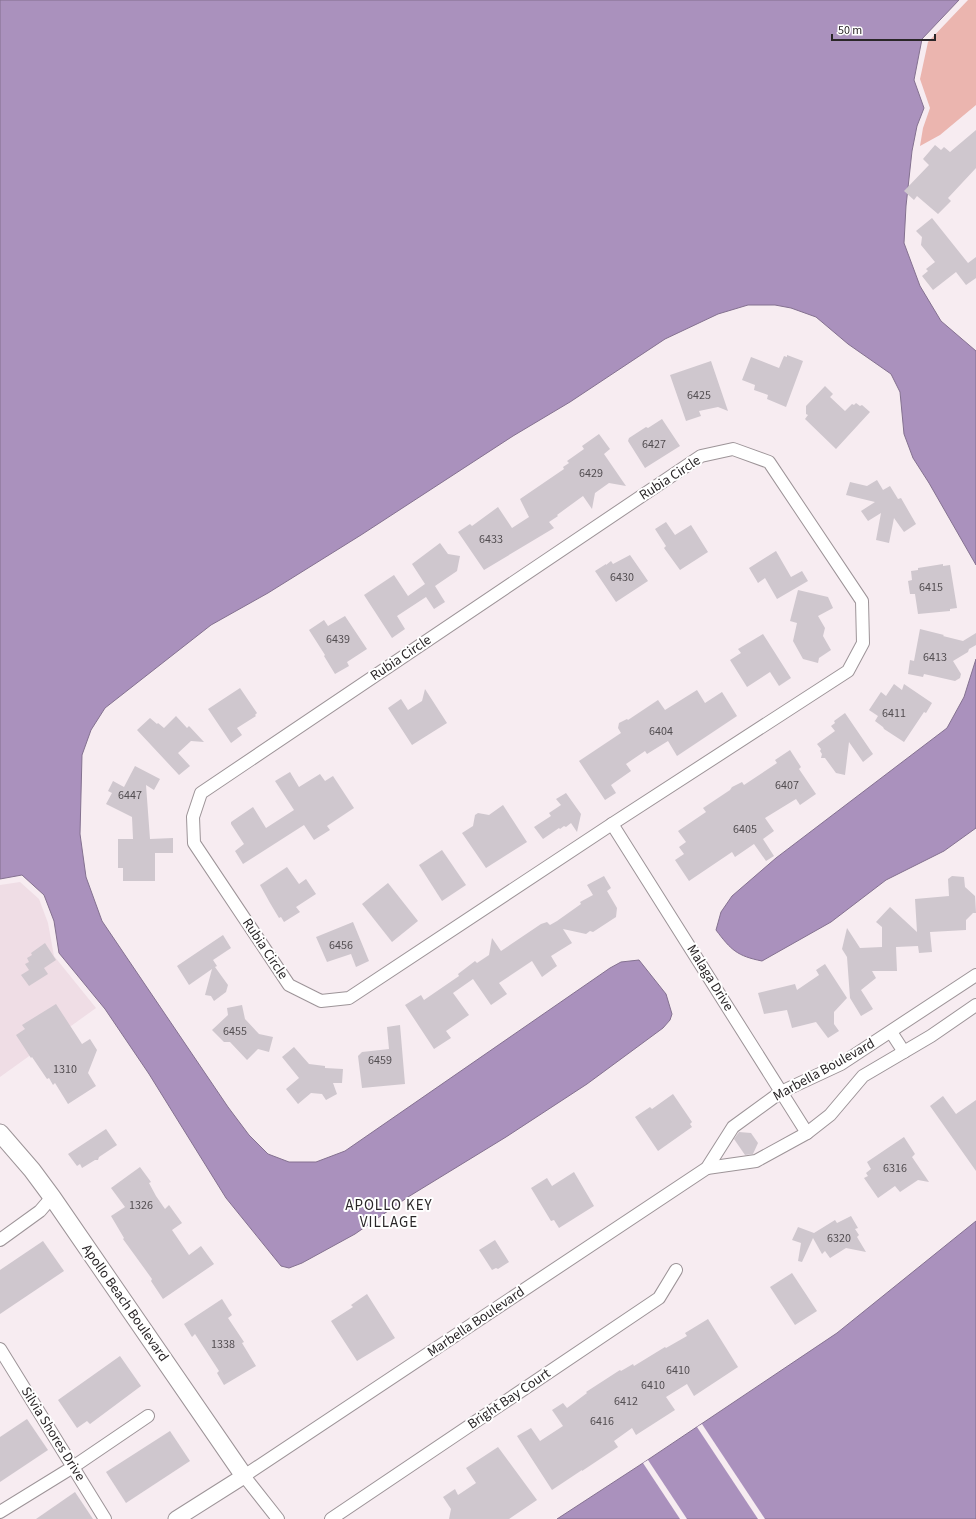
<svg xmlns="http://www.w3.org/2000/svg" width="976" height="1519" font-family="'Source Sans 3',sans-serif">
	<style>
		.built { fill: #efdde5 }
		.green { fill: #ebb5af }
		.water { fill: #aa91bd; stroke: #847190 }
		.pier { fill: #f7ecf1 }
		.building { fill: #cfc7ce }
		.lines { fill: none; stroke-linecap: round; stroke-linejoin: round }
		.minor-casing { stroke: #9d9498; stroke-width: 14 }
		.tertiary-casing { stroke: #9d9498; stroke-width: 17 }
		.secondary-casing { stroke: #9d9498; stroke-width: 19 }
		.minor { stroke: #fff; stroke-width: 12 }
		.tertiary { stroke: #fff; stroke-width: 15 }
		.secondary { stroke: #fff; stroke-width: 17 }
		.labels { text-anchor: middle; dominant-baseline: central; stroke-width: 4; stroke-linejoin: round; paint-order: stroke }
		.number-label { font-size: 12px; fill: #534e52 }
		.street-label { font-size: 14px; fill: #2a2628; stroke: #fff }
		.neighbourhood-label { font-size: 15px; letter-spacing: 1px; fill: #2a2628; stroke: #fff }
	</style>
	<rect width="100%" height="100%" fill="#f7ecf1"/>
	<!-- built -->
	<polygon class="built" points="20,882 39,899 48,923 54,956 96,1008 0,1077 0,885"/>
	<!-- green -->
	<polygon class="green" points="968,0 976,0 976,105 940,135 920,146 923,128 930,108 920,79 928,42"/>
	<!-- water -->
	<g class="water">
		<polygon points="0,0 959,0 922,39 914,80 924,108 917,126 912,151 906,206 904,243 920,286 941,321 976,351 976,565 929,483 913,458 904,434 900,392 891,374 848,344 816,317 791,308 775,305 748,305 718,314 665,339 570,402 513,436 361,535 268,593 211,625 105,708 91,730 82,755 80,834 86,877 102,921 228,1107 249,1135 268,1154 289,1162 316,1162 345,1151 610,968 621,962 639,960 666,994 672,1014 670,1020 663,1028 587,1084 506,1137 408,1197 355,1234 302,1263 289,1268 281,1266 226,1198 149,1074 105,1009 59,953 54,921 44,895 22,875 0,879"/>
		<path d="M976,659V828L944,851L886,880L831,922L762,961C737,956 731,950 716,930L721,912L732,896L776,858L947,728L964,697Z"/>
		<polygon points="976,1221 976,1519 557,1519 643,1463 837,1333"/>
	</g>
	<!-- pier -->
	<g class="pier">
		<polygon points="702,1424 765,1519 758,1519 697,1427"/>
		<polygon points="648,1460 687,1519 680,1519 643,1463"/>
	</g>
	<!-- building -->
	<g class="building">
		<polygon points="976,130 976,168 948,198 951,201 938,214 917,196 914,200 904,191 929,165 923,159 935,145 941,150 944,147 950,152"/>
		<polygon points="932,218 968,263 976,257 976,278 966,285 956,272 933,290 922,276 928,271 926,269 935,262 921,245 922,237 916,231"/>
		<polygon points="787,355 803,361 786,407 767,399 768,395 754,390 755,385 742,380 751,357 779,368 784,356 787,357"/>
		<polygon points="711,361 728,411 718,407 699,411 701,416 686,421 670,375"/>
		<polygon points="825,386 833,394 830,397 845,411 852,404 854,405 856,403 860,406 862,405 870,412 836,449 805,419 808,415 806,414 806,406"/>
		<polygon points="662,419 680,446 645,468 628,441 629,438 646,427 648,428"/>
		<polygon points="599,434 610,449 604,454 626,486 609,483 595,493 592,509 583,496 557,515 558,516 549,522 554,528 484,570 458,532 470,524 472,526 498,507 512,528 529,517 520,499 564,469 563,467 569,463 567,461 584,449 582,446"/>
		<polygon points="877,480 883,490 890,486 898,499 901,498 916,524 904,532 894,518 889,543 876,540 881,513 868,521 861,511 875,502 846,495 850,482 867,486"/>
		<polygon points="666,522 675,535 691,525 708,552 680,570 664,548 666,546 655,529"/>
		<polygon points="440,543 448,554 460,556 457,571 435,586 445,602 434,609 426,597 397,616 405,629 392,638 364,595 394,575 408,596 425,584 412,564"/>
		<polygon points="776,551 791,577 802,571 808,581 777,599 765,578 758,583 749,568"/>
		<polygon points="630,555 648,581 616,602 595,571 606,564 606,565 611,561 613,564"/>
		<polygon points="943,564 943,566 950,565 957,608 950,609 950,611 918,614 915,594 910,594 908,581 912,580 911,571 918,570 918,568"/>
		<polygon points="798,590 828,597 833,608 818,616 825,628 823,636 831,650 819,658 818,663 803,659 793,641 797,623 790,621"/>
		<polygon points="345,616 367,649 347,662 349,666 335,674 324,656 325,655 309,630 324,620 328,626"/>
		<polygon points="920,629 944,635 943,636 963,641 976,633 976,645 969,649 968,652 953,661 961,674 960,678 955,681 924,674 923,677 908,674 910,660 914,661"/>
		<polygon points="763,634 791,678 779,686 770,672 747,687 730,660 741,653 738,649"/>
		<polygon points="894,684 902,690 904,684 932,703 926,713 924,712 904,742 884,729 883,727 875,721 878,716 869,710 881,692 886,696"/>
		<polygon points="240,688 257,713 255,715 256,716 237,728 242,735 231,743 208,709"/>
		<polygon points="425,689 447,723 412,745 388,708 401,699 408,710 422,701"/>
		<polygon points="697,690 705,703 722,692 737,716 677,756 668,741 647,754 645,751 626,764 631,771 611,785 616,793 605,800 579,761 621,733 618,728 619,723 627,719 628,720 658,700 665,710"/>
		<polygon points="845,713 873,754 863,762 849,742 845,775 836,773 825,758 821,758 822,754 820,751 821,749 817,744 835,731 831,726 835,723 834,721"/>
		<polygon points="176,716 187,728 189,726 204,742 191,741 178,753 190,766 179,775 137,730 150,718 157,724 158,723 164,728"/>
		<polygon points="790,750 801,767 799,769 816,794 800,805 796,799 765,818 774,831 763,839 774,856 766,861 754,844 735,857 732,852 689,881 675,860 684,854 679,847 686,842 678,831 706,812 703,808 730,790 732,787 742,782 744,785 777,763 775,760"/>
		<polygon points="135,766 160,779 154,790 146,785 150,839 173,838 173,853 155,853 155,881 123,881 123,868 118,868 118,839 133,839 132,817 106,804 112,793 108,791 113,781 124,787"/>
		<polygon points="290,772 299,787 320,774 325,781 333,776 354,808 327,826 330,830 314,840 304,825 243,864 235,851 244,844 231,824 231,822 253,807 266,828 294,810 275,781"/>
		<polygon points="566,793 581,814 577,832 571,823 566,827 564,826 560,829 559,828 543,839 534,827 551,816 549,813 561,805 556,799"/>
		<polygon points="503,805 527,842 486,868 462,833 473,826 475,815 478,813 489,815"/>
		<polygon points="442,850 466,885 442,901 419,865"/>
		<polygon points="287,867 299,884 306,879 316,894 296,907 300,912 284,922 281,917 279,918 270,903 260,885"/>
		<polygon points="604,876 611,888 607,891 617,908 616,917 593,932 590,931 586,934 563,929 572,943 551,956 557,966 542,977 532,961 499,983 507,994 491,1005 473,979 453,993 469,1015 446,1031 451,1038 434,1049 405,1005 421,995 424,1000 459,976 458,974 475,961 477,963 489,955 492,938 501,951 541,924 547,922 550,925 557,921 581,904 580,902 593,895 587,885"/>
		<polygon points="952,876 964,877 965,887 975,896 976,913 973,913 966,920 966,930 930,932 932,952 919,953 918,946 896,947 897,971 872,971 876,978 861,990 873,1009 861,1016 850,998 847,957 842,949 847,928 860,948 882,947 882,927 876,922 890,907 917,932 915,899 949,896 948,879"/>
		<polygon points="388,883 418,921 392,942 362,904"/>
		<polygon points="353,922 369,961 356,967 351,954 327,962 316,937"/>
		<polygon points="223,935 231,948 213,960 217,966 215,967 228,985 226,992 214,1001 211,996 205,995 212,969 189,985 177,966"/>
		<polygon points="45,943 56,960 44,968 48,974 29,986 21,975 29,970 25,964 29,962 27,958 32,955 31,953"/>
		<polygon points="825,964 847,998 834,1012 834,1024 839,1031 828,1038 816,1022 792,1028 787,1010 764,1014 758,993 795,984 797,990 819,975 816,970"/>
		<polygon points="56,1004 82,1044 90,1039 97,1050 88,1073 96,1086 68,1104 55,1083 53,1085 49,1078 47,1079 32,1057 31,1058 16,1035 25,1029 22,1025"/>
		<polygon points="242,1005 245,1019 259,1034 273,1037 269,1052 258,1049 247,1060 230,1042 224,1042 212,1030 228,1015 227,1008"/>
		<polygon points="400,1025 405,1084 362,1088 358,1056 362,1052 389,1049 387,1027"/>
		<polygon points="294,1047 309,1064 325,1066 325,1068 343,1069 342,1083 333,1083 337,1094 326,1100 322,1094 311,1093 298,1104 286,1089 299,1078 282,1057"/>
		<polygon points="673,1094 692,1122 690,1124 692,1127 658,1151 635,1117 650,1107 652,1109"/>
		<polygon points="943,1096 956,1114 976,1100 976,1171 930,1106"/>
		<polygon points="106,1129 117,1145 99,1157 98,1160 95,1160 82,1168 80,1164 77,1166 68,1154"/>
		<polygon points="739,1132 751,1133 758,1143 753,1154 745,1155 734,1139"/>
		<polygon points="904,1137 915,1154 912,1157 929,1182 918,1180 900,1192 895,1186 878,1198 864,1178 868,1176 866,1173 871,1169 867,1162"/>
		<polygon points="140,1167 151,1182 149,1183 156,1196 165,1209 169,1205 182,1223 172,1230 189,1255 201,1246 214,1264 163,1299 151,1281 152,1279 123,1239 124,1238 111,1216 125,1207 111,1188"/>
		<polygon points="574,1172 594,1206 559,1228 554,1220 551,1221 531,1188 547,1178 552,1186"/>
		<polygon points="851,1216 858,1228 855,1229 859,1235 857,1237 866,1252 846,1248 830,1258 825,1251 822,1254 813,1238 802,1262 798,1261 801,1243 792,1240 798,1227 814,1233 835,1220 837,1223"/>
		<polygon points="495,1240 509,1262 498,1269 496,1268 492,1270 479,1250"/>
		<polygon points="43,1241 64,1271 0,1314 0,1270"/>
		<polygon points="792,1273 817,1311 795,1325 770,1287"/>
		<polygon points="367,1294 395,1338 357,1361 331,1321 353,1307 351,1305"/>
		<polygon points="222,1299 232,1315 228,1318 244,1342 242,1343 256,1366 224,1385 217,1373 219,1371 195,1334 192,1337 184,1324"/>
		<polygon points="708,1319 738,1367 694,1396 687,1384 666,1397 675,1410 636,1435 632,1428 614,1441 618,1447 582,1471 582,1470 552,1490 517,1436 531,1428 540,1441 563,1426 552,1410 563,1403 567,1408 587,1393 586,1392 620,1370 621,1371 633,1364 634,1366 665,1347 666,1348 687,1336 685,1333"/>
		<polygon points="120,1356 141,1386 90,1424 87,1421 77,1428 58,1400"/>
		<polygon points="27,1419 48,1450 0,1482 0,1437"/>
		<polygon points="170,1431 190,1461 126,1503 106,1472"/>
		<polygon points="498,1447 537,1500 509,1519 449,1519 451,1509 443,1497 455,1489 458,1495 476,1483 466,1468"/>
		<polygon points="75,1492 93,1519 36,1519"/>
	</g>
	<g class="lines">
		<defs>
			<g id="minor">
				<polygon points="733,449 769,462 862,601 863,643 848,671 612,824 349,998 321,1001 289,985 194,843 193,817 201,793 701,456"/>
				<polyline points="612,824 807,1133"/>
				<polyline points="891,1032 904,1052"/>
				<polyline points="707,1168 756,1161 807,1133 830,1115 863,1076 931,1036 976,1005"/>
				<polyline points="0,1240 40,1211 52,1197"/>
				<polyline points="0,1349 105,1519"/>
				<polyline points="0,1512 73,1467 148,1416"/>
				<polyline points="278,1519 244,1476 707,1168 733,1127 781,1092 841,1064 976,975"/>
				<polyline points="331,1519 659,1298 676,1270"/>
			</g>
			<polyline id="tertiary" points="176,1519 244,1476"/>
			<polyline id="secondary" points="0,1133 32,1170 52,1197 244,1476"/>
		</defs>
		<!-- minor casing -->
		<use href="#minor" class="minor-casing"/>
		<!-- tertiary casing -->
		<use href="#tertiary" class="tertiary-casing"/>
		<!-- secondary casing -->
		<use href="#secondary" class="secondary-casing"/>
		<!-- minor -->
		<use href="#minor" class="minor"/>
		<!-- tertiary -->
		<use href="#tertiary" class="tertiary"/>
		<!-- secondary -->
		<use href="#secondary" class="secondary"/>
	</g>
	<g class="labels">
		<!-- number labels -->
		<g class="number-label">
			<text x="699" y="395">6425</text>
			<text x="654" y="444">6427</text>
			<text x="591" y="473">6429</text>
			<text x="491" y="539">6433</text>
			<text x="622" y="577">6430</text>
			<text x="931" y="587">6415</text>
			<text x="338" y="639">6439</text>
			<text x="935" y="657">6413</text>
			<text x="894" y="713">6411</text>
			<text x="661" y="731">6404</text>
			<text x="787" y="785">6407</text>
			<text x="130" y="795">6447</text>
			<text x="745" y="829">6405</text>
			<text x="341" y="945">6456</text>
			<text x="235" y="1031">6455</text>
			<text x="380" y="1060">6459</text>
			<text x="65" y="1069">1310</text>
			<text x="895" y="1168">6316</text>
			<text x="141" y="1205">1326</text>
			<text x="839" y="1238">6320</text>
			<text x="223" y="1344">1338</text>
			<text x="678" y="1370">6410</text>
			<text x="653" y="1385">6410</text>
			<text x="626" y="1401">6412</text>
			<text x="602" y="1421">6416</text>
		</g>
		<!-- street labels -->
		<g class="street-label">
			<text transform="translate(670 478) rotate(-33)">Rubia Circle</text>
			<text transform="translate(401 658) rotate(-34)">Rubia Circle</text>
			<text transform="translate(265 949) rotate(56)">Rubia Circle</text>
			<text transform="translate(710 978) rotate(58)">Malaga Drive</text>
			<text transform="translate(824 1070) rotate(-29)">Marbella Boulevard</text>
			<text transform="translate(125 1303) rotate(55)">Apollo Beach Boulevard</text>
			<text transform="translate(476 1322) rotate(-34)">Marbella Boulevard</text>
			<text transform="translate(509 1399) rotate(-34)">Bright Bay Court</text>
			<text transform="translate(53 1434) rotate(58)">Silvia Shores Drive</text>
		</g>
		<!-- neighbourhood labels -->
		<g class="neighbourhood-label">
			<text x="389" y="1205">APOLLO KEY<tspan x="389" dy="17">VILLAGE</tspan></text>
		</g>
	</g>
	<!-- scale -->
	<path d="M832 34v6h103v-6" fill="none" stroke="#2a2628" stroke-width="2"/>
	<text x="838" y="34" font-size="12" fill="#2a2628" stroke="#ffffff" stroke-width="3" paint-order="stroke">50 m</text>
</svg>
